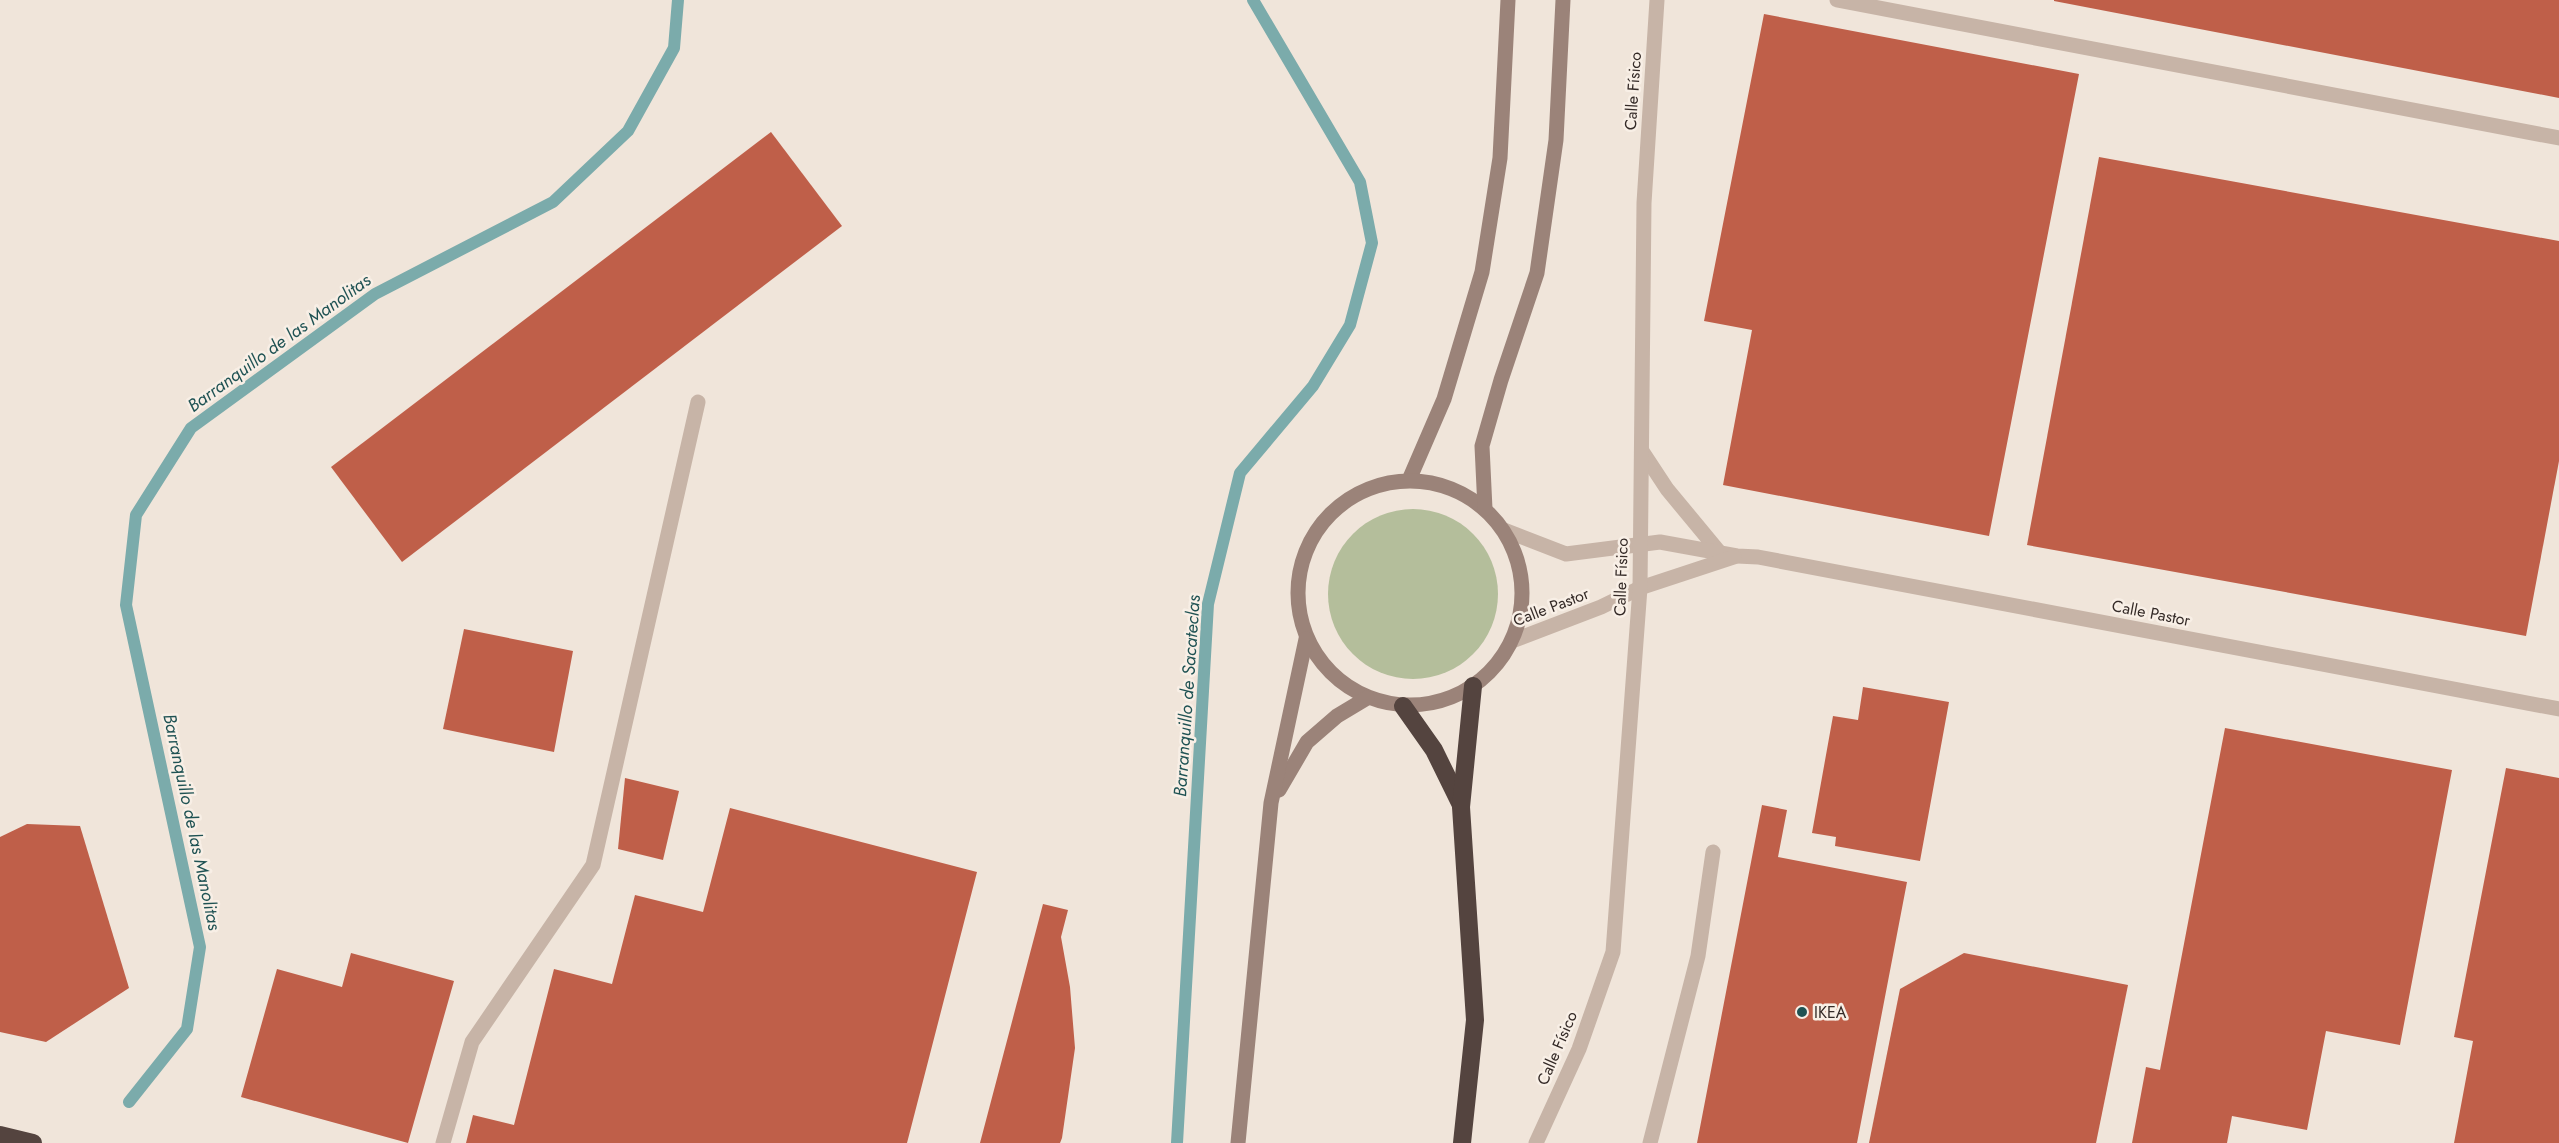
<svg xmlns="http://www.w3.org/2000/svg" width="2559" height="1143" font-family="Jost,sans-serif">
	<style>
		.green { fill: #b4be9b }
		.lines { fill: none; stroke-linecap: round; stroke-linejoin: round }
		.stream { stroke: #7babab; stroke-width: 12 }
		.building { fill: #bf5f49 }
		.lane { stroke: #c7b4a7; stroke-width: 15 }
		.street { stroke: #c7b4a7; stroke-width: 15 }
		.secondary { stroke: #9b8379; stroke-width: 15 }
		.highway { stroke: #54443f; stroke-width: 18 }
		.poi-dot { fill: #1f5253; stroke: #f8efe6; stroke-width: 2 }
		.labels { text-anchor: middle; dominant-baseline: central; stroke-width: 5; stroke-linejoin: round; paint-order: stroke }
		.street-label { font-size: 16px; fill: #342a27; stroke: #f8efe6 }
		.poi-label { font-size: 16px; fill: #342a27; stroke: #f8efe6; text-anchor: start }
		.water-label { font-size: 18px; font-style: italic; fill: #1f5253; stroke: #f8efe6 }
	</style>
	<rect width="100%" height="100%" fill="#f0e5da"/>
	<!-- green -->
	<circle class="green" cx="1413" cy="594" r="85"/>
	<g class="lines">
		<!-- stream -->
		<g class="stream">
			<polyline points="129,1102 187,1029 200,947 126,605 136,515 191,428 375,294 553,202 628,131 674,48 678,0"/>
			<polyline points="1177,1143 1208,604 1240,473 1313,386 1350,325 1372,243 1360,182 1253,0"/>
		</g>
	</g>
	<!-- building -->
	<g class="building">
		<polygon points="2054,0 2559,0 2559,98 2054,1"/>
		<polygon points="1764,14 2079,74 1989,536 1723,485 1752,330 1704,321"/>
		<polygon points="771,132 842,226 402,562 331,467"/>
		<polygon points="2099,157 2559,241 2559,461 2526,636 2027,545"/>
		<polygon points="464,629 573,651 554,752 443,729"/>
		<polygon points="1863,687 1949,702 1920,861 1835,846 1836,837 1812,833 1833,716 1858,720"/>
		<polygon points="2225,728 2452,770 2400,1045 2326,1031 2307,1130 2232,1116 2227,1143 2132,1143 2146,1067 2160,1070"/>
		<polygon points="2506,768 2559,778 2559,1143 2454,1143 2473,1041 2454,1037"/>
		<polygon points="625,778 679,791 663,860 618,849"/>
		<polygon points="1762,805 1787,810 1778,857 1907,882 1857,1143 1697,1143"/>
		<polygon points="730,808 977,872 907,1143 466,1143 473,1115 514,1125 554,969 612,984 635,895 703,912"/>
		<polygon points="27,824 80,826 129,988 46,1042 0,1032 0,837"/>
		<polygon points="1043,904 1068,910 1061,937 1070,987 1075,1048 1062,1138 1060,1143 980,1143"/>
		<polygon points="351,953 454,981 408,1143 241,1097 277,969 342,987"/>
		<polygon points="1964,953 2128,985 2096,1143 1869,1143 1900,989"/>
	</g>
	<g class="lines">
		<!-- lane -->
		<g class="lane">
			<polyline points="443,1143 472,1042 593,865 698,402"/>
			<polyline points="1650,1143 1698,956 1713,852"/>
		</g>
		<!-- street -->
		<g class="street">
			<polyline points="1837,0 2559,138"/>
			<polyline points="1642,451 1667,489 1720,553"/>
			<polyline points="1504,530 1566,554 1660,542 1737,556 1758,557 2559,709"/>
			<polyline points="1512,641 1601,607 1640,588 1734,557"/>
			<polyline points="1536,1143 1579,1049 1613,952 1640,588 1644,203 1657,0"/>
		</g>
		<!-- secondary -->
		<g class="secondary">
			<polyline points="1409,480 1444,399 1482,272 1500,158 1508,0"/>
			<circle cx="1410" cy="593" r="112"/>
			<polyline points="1485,509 1482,446 1501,380 1537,273 1556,140 1563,0"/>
			<polyline points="1279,790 1307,742 1337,716 1367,698"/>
			<polyline points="1238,1143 1271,803 1306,639"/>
		</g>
		<!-- highway -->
		<g class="highway">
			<polyline points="1403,706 1434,750 1461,805"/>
			<polyline points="0,1135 33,1143"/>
			<polyline points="1462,1143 1475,1020 1461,807 1473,686"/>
		</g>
	</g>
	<!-- markers -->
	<circle class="poi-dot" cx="1802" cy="1012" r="6"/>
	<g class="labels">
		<!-- street labels -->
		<g class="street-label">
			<text transform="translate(1633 91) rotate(-86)">Calle Físico</text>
			<text transform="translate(1621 577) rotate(-88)">Calle Físico</text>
			<text transform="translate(1551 607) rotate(-21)">Calle Pastor</text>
			<text transform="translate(2151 613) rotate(11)">Calle Pastor</text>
			<text transform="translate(1557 1048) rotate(-67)">Calle Físico</text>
		</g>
		<!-- poi labels -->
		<g class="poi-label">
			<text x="1814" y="1012">IKEA</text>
		</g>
		<!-- water labels -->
		<g class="water-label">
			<text transform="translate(279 343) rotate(-36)">Barranquillo de las Manolitas</text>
			<text transform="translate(1187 696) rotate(-86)">Barranquillo de Sacateclas</text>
			<text transform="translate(192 822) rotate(78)">Barranquillo de las Manolitas</text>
		</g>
	</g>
</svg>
